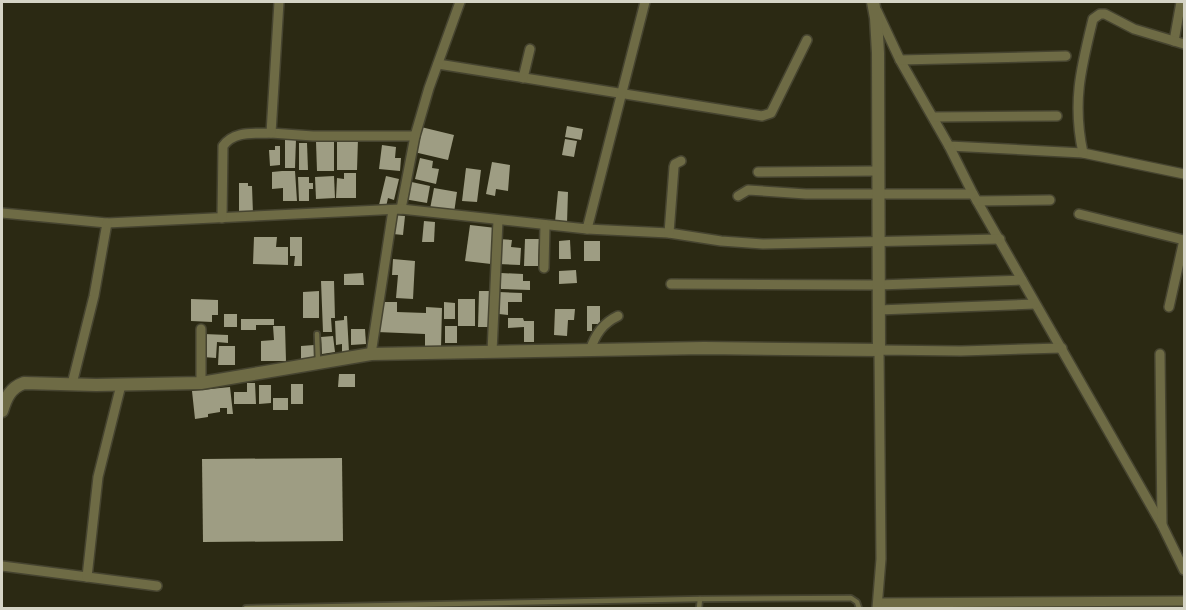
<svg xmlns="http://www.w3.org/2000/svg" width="1186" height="610" font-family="Arial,sans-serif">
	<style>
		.building { fill: #9e9d83 }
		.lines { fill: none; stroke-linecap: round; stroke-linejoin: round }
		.service-casing { stroke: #464430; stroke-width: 8 }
		.minor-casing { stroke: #464430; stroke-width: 12 }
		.tertiary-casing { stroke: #464430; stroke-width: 15 }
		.service { stroke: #6e6b45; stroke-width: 4.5 }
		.minor { stroke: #6e6b45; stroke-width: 9 }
		.tertiary { stroke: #6e6b45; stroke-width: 12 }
	</style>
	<rect width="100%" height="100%" fill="#2b2913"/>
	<!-- building -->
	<g class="building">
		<polygon points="567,126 583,129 581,140 565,137"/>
		<polygon points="421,127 454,135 448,160 414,152"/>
		<polygon points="337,138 358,138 357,170 337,170"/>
		<polygon points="285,139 296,139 295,168 285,168"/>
		<polygon points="565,139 577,141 574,157 562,155"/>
		<polygon points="316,142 334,142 334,171 317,171"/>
		<polygon points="299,143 307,143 308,170 299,170"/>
		<polygon points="382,145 396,147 395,158 401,158 400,171 379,169"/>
		<polygon points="275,146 280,146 280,165 270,166 269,150 275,150"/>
		<polygon points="420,158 433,161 432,168 439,169 436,184 415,179"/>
		<polygon points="492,162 510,165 508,191 496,189 495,196 486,194"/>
		<polygon points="466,168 481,170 477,202 462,201"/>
		<polygon points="282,171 295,171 297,201 283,201 283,188 272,189 272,172"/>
		<polygon points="344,173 356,173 356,198 336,198 337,178 344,179"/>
		<polygon points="334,176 335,198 316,199 315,177"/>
		<polygon points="386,176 399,179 394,200 388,198 386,207 379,205"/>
		<polygon points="298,177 309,177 309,183 313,183 313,189 309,189 309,201 299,201"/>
		<polygon points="407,181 430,186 427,203 404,199"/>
		<polygon points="239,183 248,183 248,186 252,186 253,214 239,214"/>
		<polygon points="434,188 457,192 454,213 430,209"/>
		<polygon points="558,191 568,192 567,223 555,222"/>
		<polygon points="394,215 405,216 403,235 393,234"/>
		<polygon points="424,221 435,222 434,242 422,242"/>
		<polygon points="470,225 496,228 491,264 465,261"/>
		<polygon points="254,237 277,237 276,247 288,247 288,265 253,264"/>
		<polygon points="290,237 302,237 302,266 294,266 295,256 290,256"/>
		<polygon points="499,239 512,240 511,247 521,248 520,265 498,264"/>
		<polygon points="525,239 539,239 538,266 524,266"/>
		<polygon points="570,240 571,259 559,259 559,241"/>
		<rect x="584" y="241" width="16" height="20"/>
		<polygon points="393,259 415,261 413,299 396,298 398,275 392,275"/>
		<polygon points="576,270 577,283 559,284 559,271"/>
		<polygon points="363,273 364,285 344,285 344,274"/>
		<polygon points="501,273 523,274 523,281 530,281 530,290 501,289"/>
		<polygon points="321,281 334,281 335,318 331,318 332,332 323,332"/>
		<polygon points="319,291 319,318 303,318 303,292"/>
		<polygon points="479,291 489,291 489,327 478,327"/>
		<polygon points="499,292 522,293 522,302 508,302 508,315 499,314"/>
		<polygon points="191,299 218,300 218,315 212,315 212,322 191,321"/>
		<rect x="458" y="299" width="17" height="27"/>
		<polygon points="382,302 397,302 397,312 426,313 426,307 442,308 441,348 425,347 425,334 377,332"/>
		<polygon points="444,302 455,303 455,319 444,319"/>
		<polygon points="587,306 600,306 600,324 592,324 592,331 587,331"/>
		<polygon points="555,309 575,309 574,320 568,320 567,336 554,335"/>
		<rect x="224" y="314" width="13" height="13"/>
		<polygon points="344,316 347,316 349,352 342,352 342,344 336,345 335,321 344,320"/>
		<polygon points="508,318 523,318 524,321 534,321 534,342 524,342 524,327 508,328"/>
		<polygon points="241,319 274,319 274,325 256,325 256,330 241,330"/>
		<polygon points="273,326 285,326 286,361 261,361 261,341 274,340"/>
		<rect x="445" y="326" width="12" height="17"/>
		<polygon points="351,329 365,329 366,344 351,345"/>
		<polygon points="204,334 228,335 228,343 217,342 216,358 203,357"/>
		<polygon points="333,336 335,352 322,354 321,337"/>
		<polygon points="314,345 314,358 301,359 301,346"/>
		<polygon points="219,346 235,346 235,365 218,365"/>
		<polygon points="339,374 355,374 355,387 338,387"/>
		<polygon points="247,383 255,383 256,404 234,404 234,392 247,392"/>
		<rect x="291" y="384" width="12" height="20"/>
		<polygon points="259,385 271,385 271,403 259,404"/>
		<polygon points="230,387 233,414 227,414 227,408 220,408 220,412 208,414 208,417 195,419 192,391"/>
		<rect x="273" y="398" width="15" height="12"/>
		<polygon points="342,458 343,541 203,542 202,459"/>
	</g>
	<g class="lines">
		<defs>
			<g id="service">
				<polyline points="317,334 318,363"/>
				<polyline points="246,608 700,599 851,598 857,602 859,608"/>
				<polyline points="699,608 700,599"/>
			</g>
			<g id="minor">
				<polyline points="877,11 900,60 949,146 1083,153 1184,174"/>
				<polyline points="1174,41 1181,2"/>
				<polyline points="900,60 1066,56"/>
				<polyline points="438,64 762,116 771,113 807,40"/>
				<polyline points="523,78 530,49"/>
				<polyline points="934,117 1057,116"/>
				<polyline points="271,133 313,136 415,136"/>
				<polyline points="949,146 973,194 1162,525"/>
				<path d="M1083,153C1072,102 1081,68 1093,19L1100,14H1105L1134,29L1184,44"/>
				<polyline points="758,172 877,171"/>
				<polyline points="738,196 748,190 806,194 973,194"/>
				<polyline points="977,201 1050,200"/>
				<polyline points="401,209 415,136 429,88 460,2"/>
				<polyline points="2,213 107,223 401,209 587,229 645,2"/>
				<polyline points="1079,214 1184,240"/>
				<path d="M222,218L223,146C234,130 255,134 271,133L279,2"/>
				<polyline points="587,229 669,233 721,241 763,244 1000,239"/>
				<polyline points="669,233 674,167 675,164 681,161"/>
				<polyline points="544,268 545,225"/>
				<polyline points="671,284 878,285 1022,280"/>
				<polyline points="1169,307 1184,240"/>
				<polyline points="878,310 1035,304"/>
				<path d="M590,351C595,334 603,323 618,316"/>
				<polyline points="492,352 498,220"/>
				<polyline points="371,354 393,210"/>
				<polyline points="1160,354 1162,525 1184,570"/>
				<polyline points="201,383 201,329"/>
				<polyline points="72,384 94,296 107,223"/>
				<polyline points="2,566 157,586"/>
				<polyline points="87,577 98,477 121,385"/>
				<polyline points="879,603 1184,601"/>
				<polyline points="877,608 881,559 879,350 961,351 1062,348"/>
			</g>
			<path id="tertiary" d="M2,411C6,398 10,388 24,383L96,385L201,383L371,354L704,348L879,350L878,53L876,18L873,2"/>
		</defs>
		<!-- service casing -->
		<use href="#service" class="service-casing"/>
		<!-- minor casing -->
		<use href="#minor" class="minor-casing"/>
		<!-- tertiary casing -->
		<use href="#tertiary" class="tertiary-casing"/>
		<!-- service -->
		<use href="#service" class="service"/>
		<!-- minor -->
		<use href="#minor" class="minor"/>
		<!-- tertiary -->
		<use href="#tertiary" class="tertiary"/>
	</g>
	<!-- border -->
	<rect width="1186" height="610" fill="none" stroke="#d5d4c6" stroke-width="6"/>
</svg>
